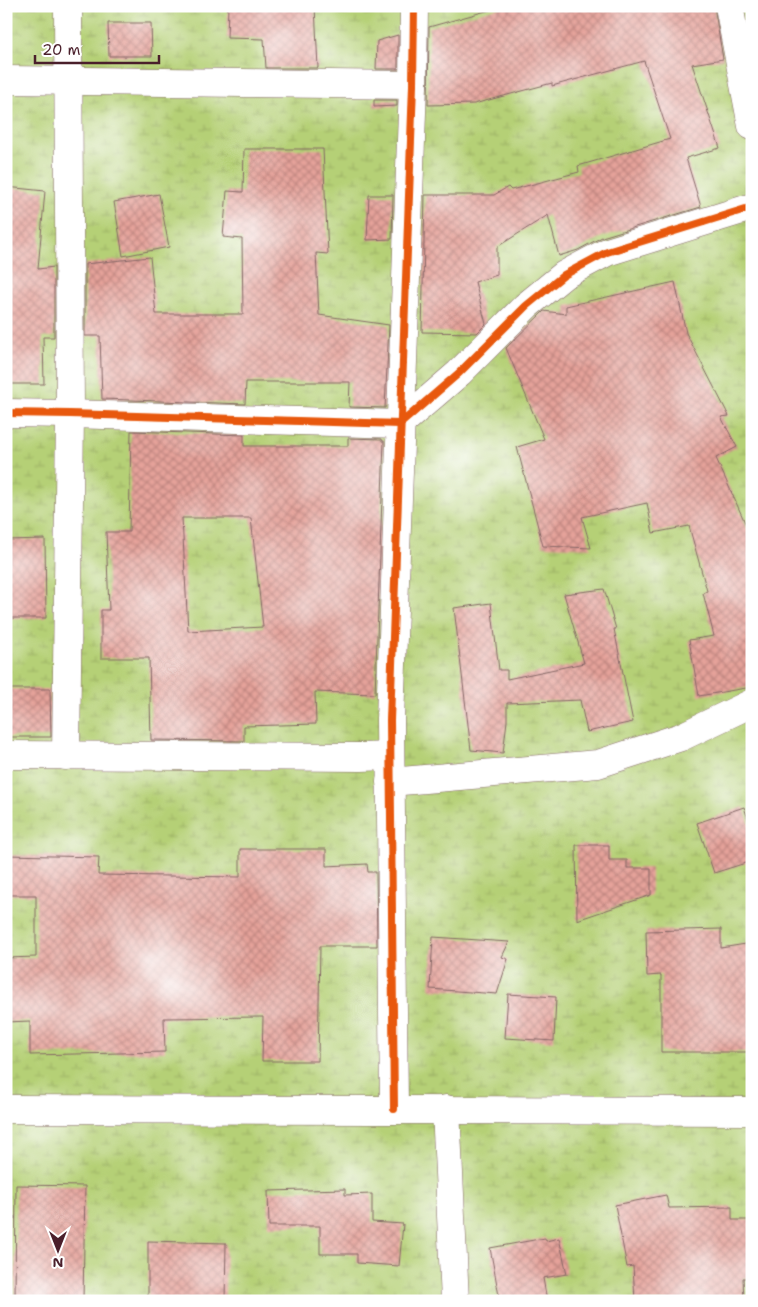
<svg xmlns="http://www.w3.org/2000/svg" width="758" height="1307" font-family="'Shantell Sans',sans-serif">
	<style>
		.wetland { fill: url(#wetland-marsh); stroke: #807850 }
		.building { fill: url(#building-cross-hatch); fill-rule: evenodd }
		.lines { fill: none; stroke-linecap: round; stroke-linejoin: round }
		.street-casing { stroke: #846665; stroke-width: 29 }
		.street { stroke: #fff; stroke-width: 28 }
		.cycleway-casing { stroke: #fff; stroke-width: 11 }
		.cycleway { stroke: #e8590c; stroke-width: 8 }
	</style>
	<defs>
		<pattern id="wetland-marsh" width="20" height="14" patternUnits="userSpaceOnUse" patternTransform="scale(1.25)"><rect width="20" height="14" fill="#b5d076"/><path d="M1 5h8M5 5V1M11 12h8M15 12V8" fill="none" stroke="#9db266"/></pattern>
		<pattern id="building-cross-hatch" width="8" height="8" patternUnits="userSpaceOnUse" patternTransform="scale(1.25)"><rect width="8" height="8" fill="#e5a29a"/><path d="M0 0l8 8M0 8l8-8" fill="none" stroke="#bc837e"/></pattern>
	</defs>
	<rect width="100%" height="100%" fill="#fff"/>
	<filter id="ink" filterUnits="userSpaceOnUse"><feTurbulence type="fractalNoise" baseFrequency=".02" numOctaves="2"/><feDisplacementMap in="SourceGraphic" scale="10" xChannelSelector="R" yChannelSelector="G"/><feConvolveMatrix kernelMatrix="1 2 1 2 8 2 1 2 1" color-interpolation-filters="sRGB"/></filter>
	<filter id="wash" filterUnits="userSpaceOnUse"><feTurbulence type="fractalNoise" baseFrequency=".0096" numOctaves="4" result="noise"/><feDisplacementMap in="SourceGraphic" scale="20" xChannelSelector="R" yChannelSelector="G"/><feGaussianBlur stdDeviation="1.12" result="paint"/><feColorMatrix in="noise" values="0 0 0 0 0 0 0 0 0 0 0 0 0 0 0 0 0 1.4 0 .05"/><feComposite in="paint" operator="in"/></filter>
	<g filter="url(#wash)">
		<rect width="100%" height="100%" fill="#f1ead2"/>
		<!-- wetland -->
		<rect class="wetland" x="6" y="6" width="746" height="1295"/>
		<g id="blocks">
			<!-- building -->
			<g class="building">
				<polygon points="228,6 315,6 318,68 266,68 264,39 227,38"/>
				<polygon points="504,6 714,6 723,59 692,64 720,148 686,158 701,207 602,237 578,250 559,256 548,215 497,247 497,275 475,282 486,324 477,333 422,332 425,195 494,195 508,187 511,190 579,172 578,166 670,139 644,61 552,86 552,83 474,104 428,105 429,27"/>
				<polygon points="108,23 151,23 152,56 109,56"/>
				<polygon points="398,35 398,69 376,69 377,41"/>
				<polygon points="374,100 397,100 397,106 374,107"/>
				<polygon points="244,149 323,149 328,254 316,253 319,315 389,325 385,408 349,407 350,382 246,382 245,404 102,399 100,336 85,336 85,264 150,257 156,314 243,314 242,239 223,237 227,191 243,192"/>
				<polygon points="6,187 45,191 38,269 54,267 54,337 43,337 44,384 6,384"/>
				<polygon points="159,194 169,247 123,256 114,202"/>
				<polygon points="369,195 393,195 392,239 367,240"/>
				<polygon points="675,282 686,333 729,416 721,417 737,447 716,458 752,538 752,660 748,662 752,687 699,696 689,640 714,636 703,593 707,591 689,526 653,533 647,503 582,517 591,548 543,546 517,447 544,439 506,348 544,311 566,314 566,306"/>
				<path d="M131,431L244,435V446H348V438L382,439V441H384L375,694L315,692L316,724L244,726V741L151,740L149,658H101V610H109L106,532H129ZM182,518H251L263,627L188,631Z"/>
				<polygon points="45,539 46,618 6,618 6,540"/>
				<polygon points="604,589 616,629 614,629 633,722 587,732 580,700 507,703 507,721 503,753 471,750 454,608 491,603 499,670 507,670 507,679 584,663 564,594"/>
				<polygon points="6,689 50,689 51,737 6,737"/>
				<polygon points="744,807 752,831 752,861 714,873 697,823"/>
				<polygon points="576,845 609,845 609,860 627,860 627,868 651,868 651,895 577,920"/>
				<polygon points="240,849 326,849 326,866 367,864 368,872 376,872 377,946 320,946 318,1061 262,1061 263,1017 164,1018 165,1052 30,1055 30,1021 6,1022 6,958 36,957 36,895 6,895 6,855 99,857 98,875 240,877"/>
				<polygon points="721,929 721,948 752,943 752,1052 661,1052 661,975 647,976 646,931"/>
				<polygon points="433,937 509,942 502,957 508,959 497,994 430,989"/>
				<polygon points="508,994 556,997 554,1041 505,1038"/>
				<polygon points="16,1185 85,1186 83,1301 15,1301"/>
				<polygon points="345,1189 345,1195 372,1194 372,1222 403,1224 399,1266 357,1263 357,1254 320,1254 320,1226 269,1226 268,1191"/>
				<polygon points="666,1195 669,1208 732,1207 732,1220 752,1220 752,1278 743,1278 744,1301 635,1301 633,1266 627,1267 615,1205"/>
				<polygon points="545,1238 546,1241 559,1238 567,1274 543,1278 547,1301 500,1301 490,1248"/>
				<polygon points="148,1241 226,1243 225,1301 148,1301"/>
			</g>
		</g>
	</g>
	<g filter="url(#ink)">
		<use href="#blocks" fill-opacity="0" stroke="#846665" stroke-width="1"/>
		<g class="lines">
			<defs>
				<g id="street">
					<polyline points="729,6 752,126"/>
					<polyline points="6,80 413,85"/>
					<polyline points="6,413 70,414 400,424 459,373 526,306 564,275 607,252 752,207"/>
					<polyline points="6,755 361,757 390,756"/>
					<polyline points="66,756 70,414 68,6"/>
					<polyline points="390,782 598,764 681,737 752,703"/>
					<polyline points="6,1109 752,1111"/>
					<polyline points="394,1109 390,720 413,85 414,6"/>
					<polyline points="446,1109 455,1301"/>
				</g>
			</defs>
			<!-- street casing -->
			<use href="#street" class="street-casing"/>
			<!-- street -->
			<use href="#street" class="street"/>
			<defs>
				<g id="cycleway">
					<polyline points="6,413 70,414 400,424 459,373 526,306 564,275 607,252 752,207"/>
					<polyline points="394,1109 390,720 413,85 414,6"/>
				</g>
			</defs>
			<!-- cycleway casing -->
			<use href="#cycleway" class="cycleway-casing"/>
			<!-- cycleway -->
			<use href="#cycleway" class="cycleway"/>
		</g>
	</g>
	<!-- margin -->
	<rect width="758" height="1307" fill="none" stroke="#fff" stroke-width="25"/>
	<!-- north arrow -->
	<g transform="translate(58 1250) rotate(180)" stroke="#ffffff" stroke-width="4" paint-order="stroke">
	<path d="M0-4L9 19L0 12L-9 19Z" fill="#4a1f2b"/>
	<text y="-8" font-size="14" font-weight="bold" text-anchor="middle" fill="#4a1f2b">N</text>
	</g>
	<!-- scale -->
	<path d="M35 55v8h124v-8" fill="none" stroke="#4a1f2b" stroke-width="2.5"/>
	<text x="42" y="55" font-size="15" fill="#4a1f2b" stroke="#ffffff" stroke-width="4" paint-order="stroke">20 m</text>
</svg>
